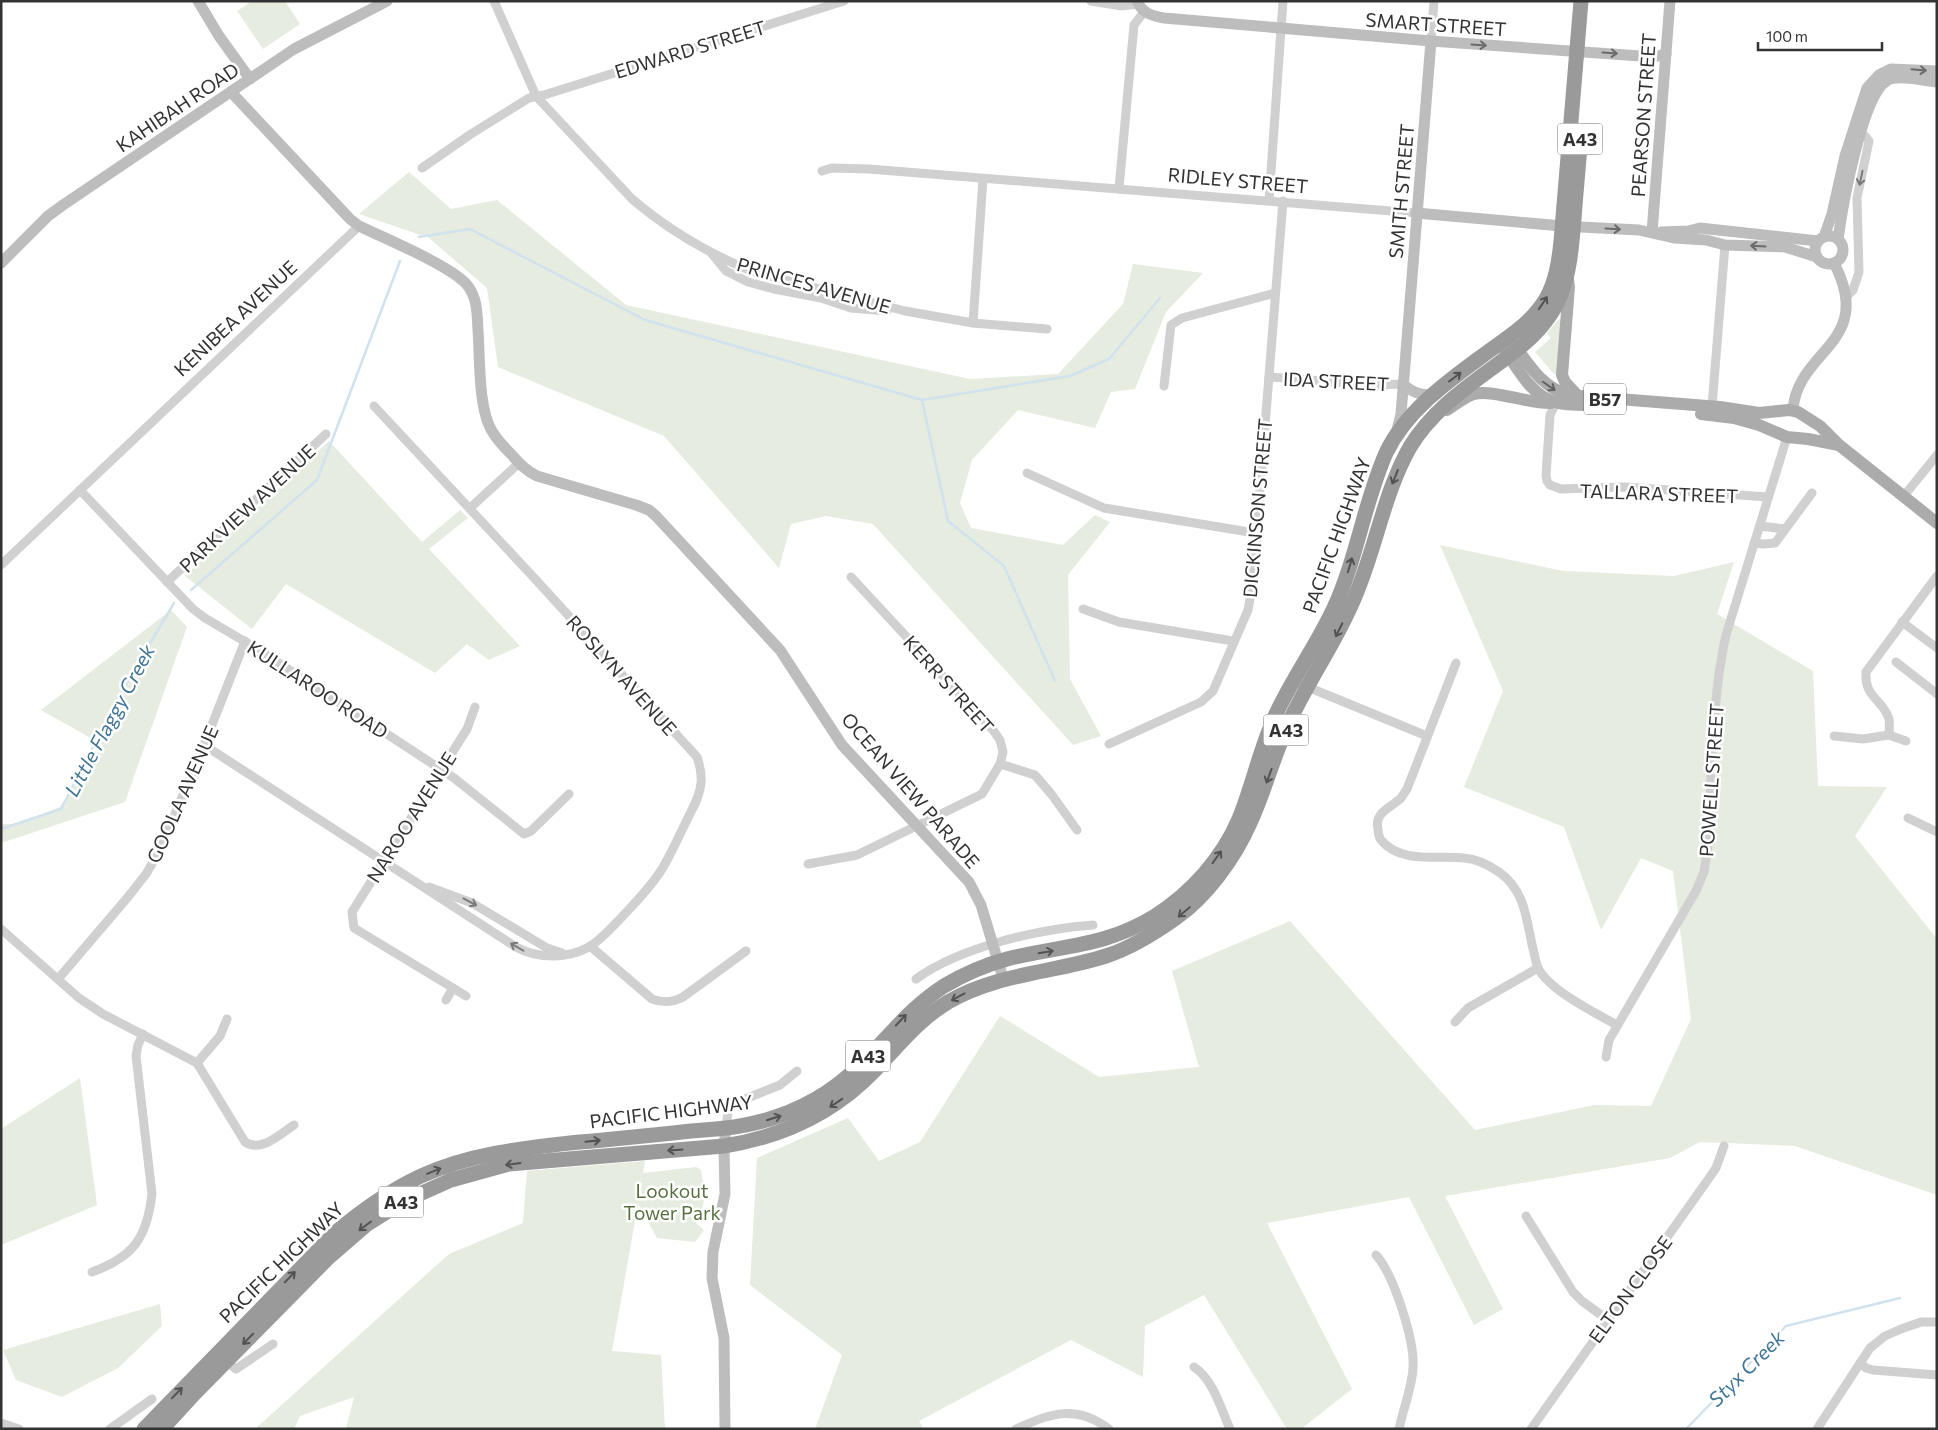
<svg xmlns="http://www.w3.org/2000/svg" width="1938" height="1430" font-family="Commissioner,sans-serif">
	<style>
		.green { fill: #e6ecdf }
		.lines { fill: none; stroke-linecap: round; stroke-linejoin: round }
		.stream { stroke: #cfe2ee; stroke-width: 2.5 }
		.street { stroke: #d0d0d0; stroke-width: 9 }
		.secondary { stroke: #bdbdbd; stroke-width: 11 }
		.primary { stroke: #ababab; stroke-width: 12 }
		.highway { stroke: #9a9a9a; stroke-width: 15 }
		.oneway { stroke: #6a6a6a }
		.oneway2 { stroke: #7a7a7a }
		.oneway3 { stroke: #525252 }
		.oneway4 { stroke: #636363 }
		.labels { text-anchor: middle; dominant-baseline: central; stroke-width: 5; stroke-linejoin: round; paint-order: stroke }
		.shield { fill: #fff; stroke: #707070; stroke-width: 1 }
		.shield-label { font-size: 18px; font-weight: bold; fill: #333 }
		.street-label { font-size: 19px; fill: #333; stroke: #fff }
		.park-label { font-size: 19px; fill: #56703f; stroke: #fff }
		.water-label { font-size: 20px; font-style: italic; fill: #3f7597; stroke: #fff }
	</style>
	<rect width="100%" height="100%" fill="#fff"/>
	<!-- green -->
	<g class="green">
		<polygon points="252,1 285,1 300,24 263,49 237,11"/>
		<polygon points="409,172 451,209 497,200 626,305 970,379 1058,374 1123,304 1133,264 1203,273 1166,312 1135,389 1111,392 1095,428 1018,410 972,460 960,503 971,528 1063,545 1095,515 1110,522 1068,575 1070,679 1101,736 1073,745 873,524 826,516 791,524 779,568 664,436 498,367 487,288 429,238 359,214"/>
		<polygon points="1559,319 1564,321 1559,373 1554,374 1535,352 1551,338 1547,333"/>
		<polygon points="329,441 422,542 460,510 468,518 429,549 520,646 489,660 467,644 435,673 286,584 252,629 185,576"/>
		<polygon points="1440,545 1563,571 1674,576 1734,562 1717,614 1813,671 1818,786 1887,787 1855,836 1937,939 1937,1195 1795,1146 1700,1142 1670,1158 1445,1196 1503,1309 1474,1325 1409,1197 1267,1223 1352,1389 1301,1429 1287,1429 1204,1295 1145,1326 1143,1377 1071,1340 919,1421 924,1429 815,1429 842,1355 750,1285 757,1158 848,1118 879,1161 920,1142 1000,1016 1099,1077 1199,1067 1172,971 1290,921 1475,1130 1594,1105 1651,1106 1691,1019 1673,871 1641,858 1601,930 1564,827 1464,787 1503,691"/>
		<polygon points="171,610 187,627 125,802 1,843 1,824 18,824 60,807 103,745 41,710"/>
		<polygon points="80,1078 97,1205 1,1245 1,1129"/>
		<path d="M645,1161L643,1173L696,1167L701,1170C705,1197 707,1198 696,1223L704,1230L695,1242L657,1238L638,1204L612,1351L661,1355L665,1429H346L354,1397L300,1416L294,1429H255L449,1254L523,1223L527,1171Z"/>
		<polygon points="160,1304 162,1326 118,1368 62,1397 16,1380 3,1350"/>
	</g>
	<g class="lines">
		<!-- stream -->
		<g class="stream">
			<polyline points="419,237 470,229 645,320 922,400 1070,376 1109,359 1160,298"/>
			<polyline points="922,400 948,521 1004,566 1055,681"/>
			<polyline points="191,590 317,480 400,261"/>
			<polyline points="1,829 61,809 124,687 174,603"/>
			<polyline points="1686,1429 1786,1326 1900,1298"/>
		</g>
		<!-- street -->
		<g class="street">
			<path d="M494,1L536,96L632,199C667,229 708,253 751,271L905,311L973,323L1047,329"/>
			<polyline points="1091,1 1122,6 1137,4"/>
			<polyline points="1431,41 1434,1"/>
			<polyline points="422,168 471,134 529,98 544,95 844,1"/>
			<polyline points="822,171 832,168 869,169 1416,213"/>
			<polyline points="1119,188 1134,25 1144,12"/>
			<polyline points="1269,200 1283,1"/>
			<polyline points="712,254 726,271 748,282 774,289 821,298 851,308 887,311"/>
			<polyline points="1845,298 1853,290 1859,272 1857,198 1869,141 1865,136 1861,134"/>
			<polyline points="973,323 983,179"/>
			<polyline points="1269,377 1377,385 1403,384"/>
			<polyline points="1164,386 1171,325 1182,318 1275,293"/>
			<polyline points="1556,403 1550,415 1546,475 1547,481 1550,485 1561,489 1625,487 1768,497"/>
			<polyline points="1712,406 1725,245"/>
			<polyline points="1027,473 1104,508 1255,533"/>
			<polyline points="80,490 193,609 205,618 259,650 454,778 524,834 531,831 569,794"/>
			<polyline points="1903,497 1937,455"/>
			<polyline points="470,508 519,463"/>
			<polyline points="1760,526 1785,529"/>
			<polyline points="1754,543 1763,544 1775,543 1812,493"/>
			<polyline points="1,565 359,226"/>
			<polyline points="167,582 326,434"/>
			<polyline points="1083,609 1119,622 1233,641"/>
			<polyline points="1902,622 1937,648"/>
			<polyline points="1896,662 1937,694"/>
			<path d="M1456,663L1407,789C1405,792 1403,795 1401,798C1391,808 1374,812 1378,829C1378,833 1379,837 1381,840C1401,864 1437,855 1464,858C1476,859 1489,865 1499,872C1527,892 1526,922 1534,953C1535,957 1536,963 1538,968C1549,990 1595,1013 1617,1025"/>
			<polyline points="1293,681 1427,736"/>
			<path d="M1889,735C1889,731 1890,723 1889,719C1883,699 1864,698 1866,672L1937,576"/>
			<polyline points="1834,736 1863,739 1889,735 1906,741"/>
			<polyline points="1109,744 1201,702 1213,691 1248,610 1252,588 1283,201"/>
			<path d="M204,745L516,947C538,959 567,959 589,947C601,940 611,928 620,919C635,903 650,888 662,869C671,854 678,838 686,822C692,809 700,797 701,783C702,774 700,766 697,757L537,581L374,406"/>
			<polyline points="1000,764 1035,775 1052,795 1077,830"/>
			<polyline points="1908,818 1937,832"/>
			<polyline points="808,864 857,855 982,794 1000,764 1003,752 1000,740 993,730 851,577"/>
			<polyline points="429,887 472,903 547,948 562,953"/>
			<path d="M1,929L79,998L103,1014L197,1063L245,1142C261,1153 280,1134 294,1125"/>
			<path d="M590,946L652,999C663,1003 672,1003 683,997L746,951"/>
			<polyline points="58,979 128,897 146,874 159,852 204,745 245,641"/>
			<path d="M916,979C960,947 1039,929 1093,925"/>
			<polyline points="453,988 466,996"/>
			<polyline points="446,1000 453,988 354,928 352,912 467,729 475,707"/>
			<polyline points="1455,1022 1468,1008 1538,968"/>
			<path d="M1606,1057L1609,1040L1696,891L1704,872L1708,846C1712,778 1711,701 1726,635L1787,437"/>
			<polyline points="197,1063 220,1036 227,1019"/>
			<polyline points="726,1128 728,1112 735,1103 780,1085 797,1071"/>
			<polyline points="1526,1216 1573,1292 1582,1301 1608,1320"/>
			<path d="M1376,1255C1394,1275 1415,1341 1413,1368C1412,1388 1403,1409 1399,1429"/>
			<path d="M92,1272C134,1257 147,1237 152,1194L136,1056L138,1045L143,1034"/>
			<polyline points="227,1362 236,1369 273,1344"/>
			<polyline points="1860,1363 1866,1368 1873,1370 1937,1375"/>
			<path d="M1194,1367C1213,1379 1221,1409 1230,1429"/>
			<polyline points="1,1423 19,1429"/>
			<polyline points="110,1429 152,1399"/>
			<path d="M1016,1429C1050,1413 1076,1404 1109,1429"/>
			<polyline points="1531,1429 1707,1181 1716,1168 1724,1146"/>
			<polyline points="1817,1429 1870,1348 1885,1336 1901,1329 1921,1322 1937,1322"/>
		</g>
		<!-- secondary -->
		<g class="secondary">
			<polyline points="198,1 219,36 250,79"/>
			<path d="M1137,1C1142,13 1152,16 1164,18L1431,41L1654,57L1666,54"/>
			<path d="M231,92L350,219L359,226C384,238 454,267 468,286C478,300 477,315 478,330C480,357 478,409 492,431C497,440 504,447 511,454C519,463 526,471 537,476L636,505L649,510L656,516L780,650L842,745L969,882L981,905L1003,978"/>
			<polyline points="1416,213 1562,226 1639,230 1674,238 1706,240 1725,245 1785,247 1817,257"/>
			<polyline points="1652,232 1670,1"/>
			<polyline points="1661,232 1688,231 1700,228 1818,241"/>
			<circle cx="1829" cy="250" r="14"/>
			<polyline points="1824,237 1832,214 1845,156 1867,88 1879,75 1891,69 1937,71"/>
			<path d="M1838,239C1842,210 1862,93 1888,80C1899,74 1923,81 1937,82"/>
			<polyline points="1,263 48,216 63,205 294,49 387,1"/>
			<path d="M1403,384C1413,393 1420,395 1434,395"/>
			<path d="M1793,410C1797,349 1876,344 1834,263"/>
			<polyline points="1397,430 1401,414 1431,41"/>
			<polyline points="725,1429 724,1338 712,1278 713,1252 725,1194 724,1146 726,1128"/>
		</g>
		<!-- primary -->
		<g class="primary">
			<polyline points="1568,279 1569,287 1562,375 1565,382 1578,396"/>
			<path d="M1512,342C1528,363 1541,387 1568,395L1720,407L1759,413L1789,410L1798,412L1820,426L1839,445L1937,523"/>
			<path d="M1504,349C1517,367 1531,396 1555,402C1565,405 1576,405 1586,405"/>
			<path d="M1447,410C1455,405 1464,397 1474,394C1493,389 1528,404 1551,403"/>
			<polyline points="1701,414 1734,418 1759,425 1787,437 1808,439 1839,445"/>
		</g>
		<!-- highway -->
		<g class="highway">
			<path d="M144,1429L335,1233C361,1211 389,1191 421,1176C471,1153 525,1148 580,1142C617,1139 654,1135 691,1131C706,1130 720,1129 734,1127C780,1120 823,1101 857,1068C887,1040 908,1009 944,986C964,974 985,965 1007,959C1062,945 1105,947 1155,916C1191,893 1222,859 1239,819C1253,785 1260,748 1276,714C1293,677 1317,645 1334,608C1357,558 1364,503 1386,453C1407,409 1451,379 1489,351C1510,336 1532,322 1546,299C1556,281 1559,261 1561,241L1581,1"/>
			<path d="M162,1429L195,1393L329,1257L366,1225L404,1201L451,1180L509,1164L724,1146C781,1137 834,1113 875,1070C900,1044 917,1021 948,1002C998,973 1053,973 1106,956C1131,948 1155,933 1176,918C1207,896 1234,859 1250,823C1266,788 1275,750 1292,716C1313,673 1341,633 1358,589C1377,542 1385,491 1410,447C1433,408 1474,382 1510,355C1564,316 1569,282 1574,219C1576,190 1579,162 1581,133"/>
		</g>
	</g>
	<!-- one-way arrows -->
	<defs><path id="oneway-shaft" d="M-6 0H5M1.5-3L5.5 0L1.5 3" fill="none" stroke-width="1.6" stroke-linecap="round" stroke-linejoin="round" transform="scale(1.25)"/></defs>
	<g class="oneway">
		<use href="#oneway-shaft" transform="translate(1479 45) rotate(4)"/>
		<use href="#oneway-shaft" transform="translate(1610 53) rotate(4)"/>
		<use href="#oneway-shaft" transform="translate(1919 70) rotate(5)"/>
		<use href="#oneway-shaft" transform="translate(1613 229) rotate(3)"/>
		<use href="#oneway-shaft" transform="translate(1758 246) rotate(-177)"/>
	</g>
	<g class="oneway2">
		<use href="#oneway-shaft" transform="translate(1861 178) rotate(102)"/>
		<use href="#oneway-shaft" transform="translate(470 902) rotate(28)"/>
		<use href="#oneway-shaft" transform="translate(517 947) rotate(-150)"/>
	</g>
	<g class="oneway3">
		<use href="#oneway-shaft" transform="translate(1543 303) rotate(-56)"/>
		<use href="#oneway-shaft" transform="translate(1455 377) rotate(-37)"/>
		<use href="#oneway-shaft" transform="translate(1395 477) rotate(112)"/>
		<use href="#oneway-shaft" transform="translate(1350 565) rotate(-73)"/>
		<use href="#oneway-shaft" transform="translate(1339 630) rotate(117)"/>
		<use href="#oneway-shaft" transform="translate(1269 776) rotate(110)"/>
		<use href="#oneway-shaft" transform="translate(1217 857) rotate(-54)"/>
		<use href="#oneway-shaft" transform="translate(1184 912) rotate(140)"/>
		<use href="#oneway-shaft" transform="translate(1046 952) rotate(-10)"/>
		<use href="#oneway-shaft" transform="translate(958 997) rotate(152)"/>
		<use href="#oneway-shaft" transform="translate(901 1020) rotate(-47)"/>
		<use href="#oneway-shaft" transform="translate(836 1103) rotate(146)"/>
		<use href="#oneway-shaft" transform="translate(774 1118) rotate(-18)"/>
		<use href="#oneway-shaft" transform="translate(593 1141) rotate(-6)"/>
		<use href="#oneway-shaft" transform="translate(675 1150) rotate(176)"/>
		<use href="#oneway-shaft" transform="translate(513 1164) rotate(172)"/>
		<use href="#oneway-shaft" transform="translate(434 1171) rotate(-22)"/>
		<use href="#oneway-shaft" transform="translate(365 1226) rotate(143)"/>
		<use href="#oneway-shaft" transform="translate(290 1277) rotate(-46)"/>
		<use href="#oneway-shaft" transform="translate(248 1339) rotate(134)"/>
		<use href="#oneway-shaft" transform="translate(177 1393) rotate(-46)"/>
	</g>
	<use class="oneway4" href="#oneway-shaft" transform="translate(1549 386) rotate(35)"/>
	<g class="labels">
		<!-- shield labels -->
		<g class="shield">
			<rect x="1557.5" y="123.5" width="45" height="31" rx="4"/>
			<rect x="1584" y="383.5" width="42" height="31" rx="4"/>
			<rect x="1263.5" y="714.5" width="45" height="31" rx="4"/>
			<rect x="845.5" y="1040.5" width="45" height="31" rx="4"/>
			<rect x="378.5" y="1186.5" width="45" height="31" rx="4"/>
		</g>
		<g class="shield-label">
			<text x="1580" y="139">A43</text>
			<text x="1605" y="399">B57</text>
			<text x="1286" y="730">A43</text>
			<text x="868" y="1056">A43</text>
			<text x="401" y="1202">A43</text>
		</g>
		<!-- street labels -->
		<g class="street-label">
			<text transform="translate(1436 24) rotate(4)">SMART STREET</text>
			<text transform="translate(690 49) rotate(-17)">EDWARD STREET</text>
			<text transform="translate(177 107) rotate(-34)">KAHIBAH ROAD</text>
			<text transform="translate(1643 115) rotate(-86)">PEARSON STREET</text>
			<text transform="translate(1238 180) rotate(5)">RIDLEY STREET</text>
			<text transform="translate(1401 191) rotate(-85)">SMITH STREET</text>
			<text transform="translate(814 285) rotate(16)">PRINCES AVENUE</text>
			<text transform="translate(235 318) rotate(-43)">KENIBEA AVENUE</text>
			<text transform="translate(1336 381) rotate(3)">IDA STREET</text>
			<text transform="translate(1659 493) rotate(2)">TALLARA STREET</text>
			<text transform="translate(247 508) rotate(-43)">PARKVIEW AVENUE</text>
			<text transform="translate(1257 508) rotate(-85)">DICKINSON STREET</text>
			<text transform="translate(1336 535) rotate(-70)">PACIFIC HIGHWAY</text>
			<text transform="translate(622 675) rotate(48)">ROSLYN AVENUE</text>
			<text transform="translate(949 684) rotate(48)">KERR STREET</text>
			<text transform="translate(318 689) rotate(33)">KULLAROO ROAD</text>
			<text transform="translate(1711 780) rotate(-86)">POWELL STREET</text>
			<text transform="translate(911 790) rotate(49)">OCEAN VIEW PARADE</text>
			<text transform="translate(182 794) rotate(-66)">GOOLA AVENUE</text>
			<text transform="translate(411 817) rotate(-58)">NAROO AVENUE</text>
			<text transform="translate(671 1111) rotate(-7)">PACIFIC HIGHWAY</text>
			<text transform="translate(281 1262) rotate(-44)">PACIFIC HIGHWAY</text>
			<text transform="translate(1630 1289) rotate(-54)">ELTON CLOSE</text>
		</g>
		<!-- park labels -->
		<g class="park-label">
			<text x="672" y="1190">Lookout<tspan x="672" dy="22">Tower Park</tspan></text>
		</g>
		<!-- water labels -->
		<g class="water-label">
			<text transform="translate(109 720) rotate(-62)">Little Flaggy Creek</text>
			<text transform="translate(1746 1368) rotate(-45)">Styx Creek</text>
		</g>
	</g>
	<!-- border -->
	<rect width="1938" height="1430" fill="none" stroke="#333333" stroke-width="5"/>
	<!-- scale -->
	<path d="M1758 42v8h124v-8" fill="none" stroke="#333333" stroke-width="2.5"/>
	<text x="1766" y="42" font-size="15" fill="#333333" stroke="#ffffff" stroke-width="4" paint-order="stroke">100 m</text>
</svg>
